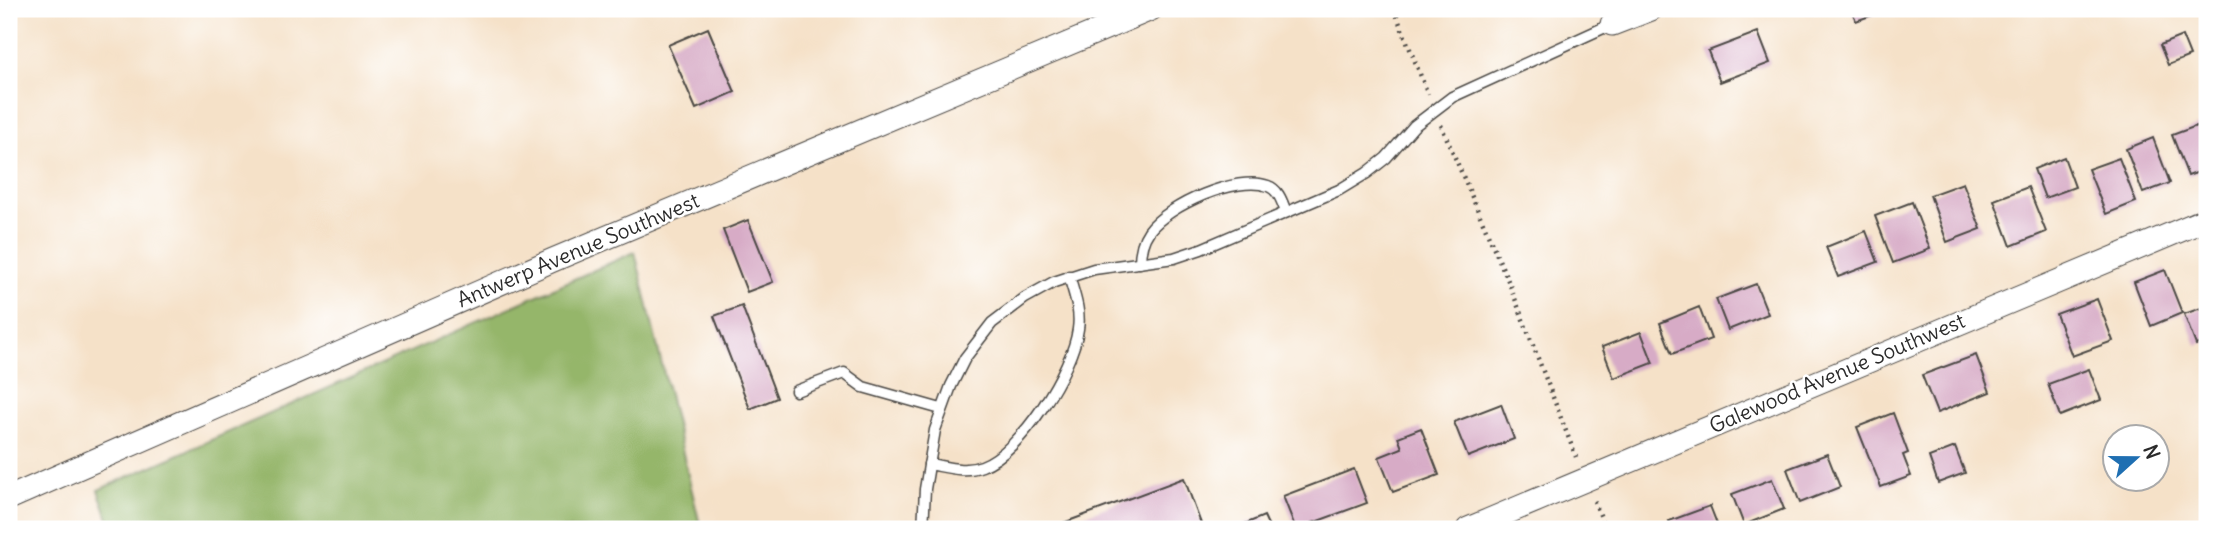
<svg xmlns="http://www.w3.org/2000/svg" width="2216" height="538" font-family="Delius,sans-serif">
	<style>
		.forest { fill: #95b66a; stroke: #60704a; stroke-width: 2 }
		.building { fill: #d7abc6 }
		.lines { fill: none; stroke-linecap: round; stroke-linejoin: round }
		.lane-casing { stroke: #494643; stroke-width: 13 }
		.street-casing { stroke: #494643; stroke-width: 25 }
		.path { stroke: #494643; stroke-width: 4.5; stroke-dasharray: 2 5; stroke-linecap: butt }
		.lane { stroke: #fff; stroke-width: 10 }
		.street { stroke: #fff; stroke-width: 23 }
		.labels { text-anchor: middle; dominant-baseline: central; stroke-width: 5; stroke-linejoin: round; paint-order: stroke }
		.street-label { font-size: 21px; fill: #2b2b2b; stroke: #fff }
	</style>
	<rect width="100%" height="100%" fill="#fff"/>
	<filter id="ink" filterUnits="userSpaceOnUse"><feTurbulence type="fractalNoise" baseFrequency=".0143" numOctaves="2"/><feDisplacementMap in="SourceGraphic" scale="14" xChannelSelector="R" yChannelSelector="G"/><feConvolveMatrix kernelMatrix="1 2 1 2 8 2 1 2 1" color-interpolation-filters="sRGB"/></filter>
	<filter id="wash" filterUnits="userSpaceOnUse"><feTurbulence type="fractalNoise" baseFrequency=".00686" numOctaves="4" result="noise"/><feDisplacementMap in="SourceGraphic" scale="28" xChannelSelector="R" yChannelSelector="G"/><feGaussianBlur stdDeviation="1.57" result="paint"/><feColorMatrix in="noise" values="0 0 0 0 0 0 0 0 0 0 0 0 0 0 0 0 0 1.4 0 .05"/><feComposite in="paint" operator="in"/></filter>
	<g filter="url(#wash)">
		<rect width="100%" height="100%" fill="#f5e1c8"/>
		<!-- forest -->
		<polygon class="forest" points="635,252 701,529 121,529 110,522 98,490"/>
		<g id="blocks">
			<!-- building -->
			<g class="building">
				<polygon points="1851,9 1889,9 1856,21"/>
				<polygon points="708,28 735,92 696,109 668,45"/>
				<polygon points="1758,32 1770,63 1720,82 1708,51"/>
				<polygon points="2182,36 2190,56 2168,65 2160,45"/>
				<polygon points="2199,125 2207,145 2207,169 2188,176 2172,135"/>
				<polygon points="2153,138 2170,183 2143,193 2126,149"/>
				<polygon points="2064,157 2075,187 2045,198 2034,169"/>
				<polygon points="2119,158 2136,202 2106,214 2088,169"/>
				<polygon points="1963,183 1981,229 1947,242 1930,195"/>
				<polygon points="2028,187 2046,232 2011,246 1994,200"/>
				<polygon points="1912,202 1930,249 1893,263 1875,216"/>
				<polygon points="748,220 773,282 747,292 723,230"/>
				<polygon points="1866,231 1878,262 1838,277 1826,247"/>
				<polygon points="2165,270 2182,313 2151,326 2134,282"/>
				<polygon points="1756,284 1768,314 1728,330 1716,299"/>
				<polygon points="2097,299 2113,341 2072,356 2056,314"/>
				<polygon points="742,306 777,398 750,409 714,316"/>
				<polygon points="2207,306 2207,341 2196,345 2184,314"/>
				<polygon points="1699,307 1711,339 1672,354 1660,323"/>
				<polygon points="1641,332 1653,363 1614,378 1602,347"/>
				<polygon points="1976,355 1990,392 1937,413 1922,375"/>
				<polygon points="2089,369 2101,400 2060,416 2048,384"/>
				<polygon points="1501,404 1514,439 1468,457 1454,422"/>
				<polygon points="1893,413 1908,453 1903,455 1911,476 1881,487 1857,427"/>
				<polygon points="1421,428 1439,475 1393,492 1379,457 1402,448 1398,437"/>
				<polygon points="1955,447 1965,473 1938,483 1929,457"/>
				<polygon points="1827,454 1840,487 1800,503 1787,469"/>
				<polygon points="1354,469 1367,503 1296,529 1283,496"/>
				<polygon points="1184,478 1203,529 1047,529"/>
				<polygon points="1772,479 1784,509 1744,525 1732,494"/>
				<polygon points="1710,506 1719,529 1672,529 1669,521"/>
				<polygon points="1264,516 1270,529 1243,529 1242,525"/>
				<polygon points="2207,521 2207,529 2186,529"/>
			</g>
		</g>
	</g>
	<g filter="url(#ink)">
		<use href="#blocks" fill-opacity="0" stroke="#494643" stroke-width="2"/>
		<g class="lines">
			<defs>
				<g id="lane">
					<path d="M1140,263C1140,251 1142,241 1149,231C1167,206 1237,174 1268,186C1279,190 1282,202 1286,212"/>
					<polyline points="796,391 844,373 863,387 941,409"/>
					<path d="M929,464C947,467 964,473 982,466C1021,452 1073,369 1078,329C1081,311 1074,294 1069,276"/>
					<polyline points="923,529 925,489 935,430 951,386 965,358 992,323 1025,298 1054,282 1094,269 1174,258 1201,249 1339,190 1367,173 1386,158 1414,126 1452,97 1612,24"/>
				</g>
				<g id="street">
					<polyline points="1612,24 1651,9"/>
					<polyline points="9,498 553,260 1151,9"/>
					<polyline points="1468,529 2207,219"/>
				</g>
			</defs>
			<!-- lane casing -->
			<use href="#lane" class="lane-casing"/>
			<!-- street casing -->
			<use href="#street" class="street-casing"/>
			<!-- path -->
			<g class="path">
				<polyline points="1394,9 1428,94"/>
				<polyline points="1441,125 1509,283 1576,457"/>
				<polyline points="1594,501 1606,529"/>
			</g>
			<!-- lane -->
			<use href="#lane" class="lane"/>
			<!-- street -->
			<use href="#street" class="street"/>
		</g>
	</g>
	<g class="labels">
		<!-- street labels -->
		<g class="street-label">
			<text transform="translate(578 250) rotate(-23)">Antwerp Avenue Southwest</text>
			<text transform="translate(1837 373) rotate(-23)">Galewood Avenue Southwest</text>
		</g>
	</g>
	<!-- margin -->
	<rect width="2216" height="538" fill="none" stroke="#fff" stroke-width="35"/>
	<!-- north arrow -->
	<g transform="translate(2136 458) rotate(69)"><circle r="33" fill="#ffffff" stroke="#aaaaaa" stroke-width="2"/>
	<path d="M0-5L12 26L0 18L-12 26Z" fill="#1f6fb2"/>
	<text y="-10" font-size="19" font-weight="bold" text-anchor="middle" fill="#2b2b2b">N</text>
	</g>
</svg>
